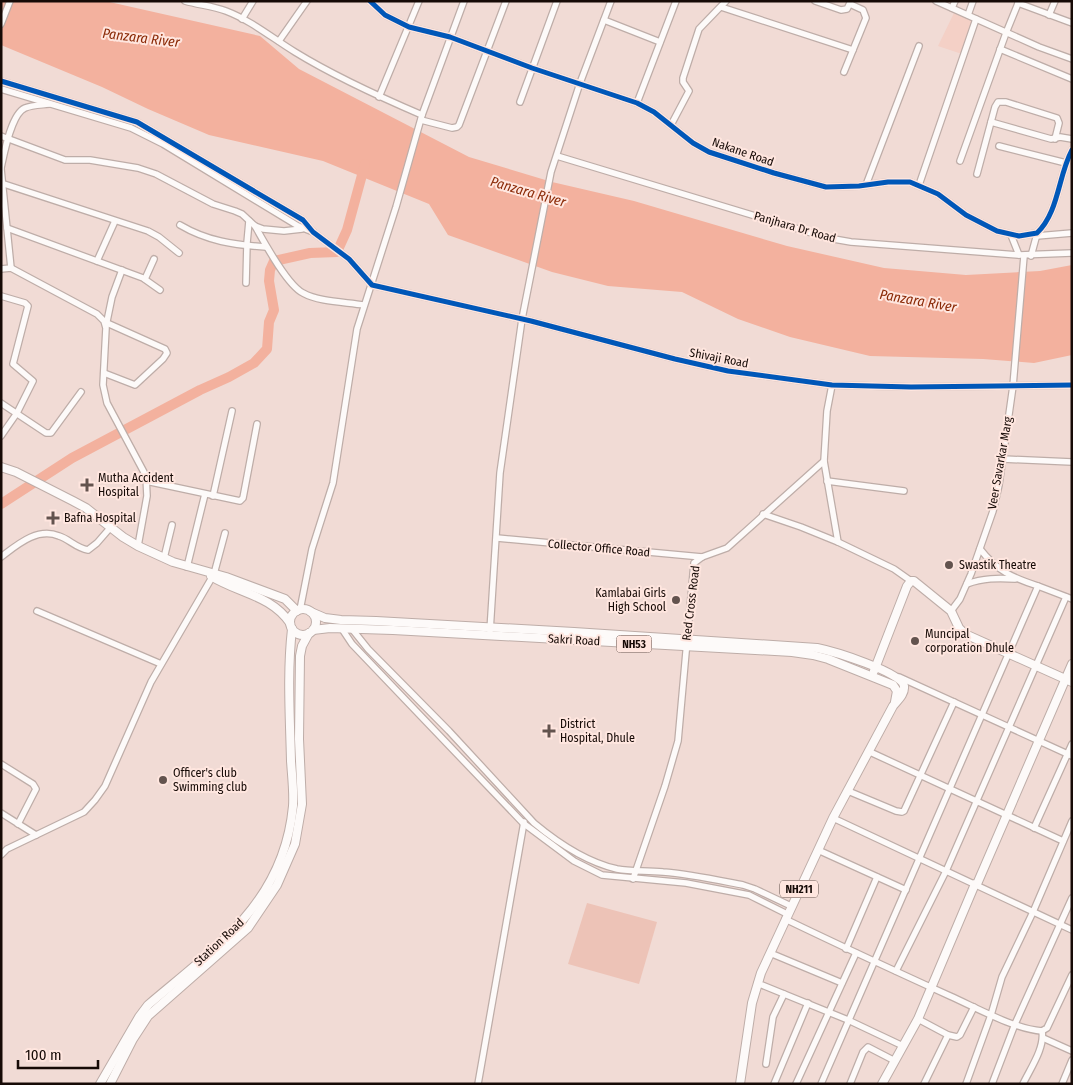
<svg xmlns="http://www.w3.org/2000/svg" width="1073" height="1085" font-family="'Fira Sans Condensed',sans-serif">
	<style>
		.built { fill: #f4d0c6 }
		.green { fill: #edc3b7 }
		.water { fill: #f3b19e }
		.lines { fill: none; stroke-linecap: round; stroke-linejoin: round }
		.river { stroke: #f3b19e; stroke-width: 10 }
		.minor-casing { stroke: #beada8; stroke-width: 8 }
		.major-casing { stroke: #beada8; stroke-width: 10 }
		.minor { stroke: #fdfaf9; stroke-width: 5.5 }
		.major { stroke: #fdfaf9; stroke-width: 8 }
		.cycleway-casing { stroke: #ffe6df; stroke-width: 8 }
		.cycleway { stroke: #0057b8; stroke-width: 5 }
		.poi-dot { fill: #63534e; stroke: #ffe6df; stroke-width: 2 }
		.labels { text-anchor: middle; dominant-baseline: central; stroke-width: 4; stroke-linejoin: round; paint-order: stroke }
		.shield { fill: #ffe6df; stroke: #5c4c47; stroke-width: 1 }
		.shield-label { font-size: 11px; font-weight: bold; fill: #160a06 }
		.street-label { font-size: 12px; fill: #160a06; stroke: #ffe6df }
		.poi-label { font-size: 12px; fill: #160a06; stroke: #ffe6df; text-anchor: start }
		.water-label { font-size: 14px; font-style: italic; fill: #8b2a07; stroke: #ffe6df }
	</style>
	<rect width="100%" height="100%" fill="#f1dbd5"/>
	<!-- built -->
	<polygon class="built" points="954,13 973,21 962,54 938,46"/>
	<!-- green -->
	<polygon class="green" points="587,903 657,922 639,984 568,964"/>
	<!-- water -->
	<polygon class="water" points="1,1 105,1 260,36 299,69 469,157 552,182 634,201 787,246 884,268 966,275 1040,271 1072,265 1072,355 1034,363 983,359 870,356 790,337 738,319 682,292 608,286 552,272 448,235 429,204 323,161 209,135 148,109 102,87 1,45"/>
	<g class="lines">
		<!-- river -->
		<polyline class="river" points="1,504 72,458 200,390 229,377 254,363 267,349 269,322 274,310 269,281 270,270 274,261 310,253 337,252 347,230 365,164"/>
		<defs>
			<g id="minor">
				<path d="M185,1C199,5 213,6 226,11C252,21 272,38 295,52C334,76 380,97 422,115"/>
				<path d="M370,1L385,15L409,27L450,37L532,68L637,103L654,112L693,143L709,152L774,173L826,187L859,186L888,182H910L938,194L966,215L997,231L1019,236L1037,233C1059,212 1058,176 1072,150"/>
				<polyline points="815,1 841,10 847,9 851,1"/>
				<polyline points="936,1 1039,47 1072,59"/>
				<polyline points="1018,3 1072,23"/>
				<polyline points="721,7 853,50"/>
				<polyline points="952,8 955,1"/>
				<polyline points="968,15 973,1"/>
				<polyline points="1049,15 1055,1"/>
				<polyline points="242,19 253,1"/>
				<polyline points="604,20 660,42"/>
				<polyline points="1,24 10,1"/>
				<polyline points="279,41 307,1"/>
				<polyline points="1000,49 1072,79"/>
				<polyline points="844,72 866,18 863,10 850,4"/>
				<polyline points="1,81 137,122 303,220 313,232 349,259 372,285 531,321 675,359 728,371 832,385 911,387 1072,385"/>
				<polyline points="1,89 131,128 163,144 298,226 313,232"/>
				<polyline points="379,97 419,1"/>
				<polyline points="520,102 557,1"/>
				<polyline points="637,103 676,1"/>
				<polyline points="421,120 452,128 457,127 459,125 506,1"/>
				<polyline points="991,122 1051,139 1060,137 1072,139"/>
				<polyline points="671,125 689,91 683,82 683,78 699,29 726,1"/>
				<polyline points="1,136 65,160 90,160 138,168 156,174 213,204 235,211 242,214 255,226 263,229 284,231 302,229"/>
				<polyline points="999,146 1066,163"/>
				<polyline points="557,156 828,238 851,242 1019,255 1072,253"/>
				<polyline points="960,161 1006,33 1019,1"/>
				<path d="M1,168C4,154 11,114 25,108C32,105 41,105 49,104"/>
				<polyline points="1,169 11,268"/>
				<polyline points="977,174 995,107 998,102 1006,102 1057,118 1059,123 1055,139"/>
				<polyline points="1,183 148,231 159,237 179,253"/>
				<polyline points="866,185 919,46"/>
				<polyline points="919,185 976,19"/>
				<path d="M180,225C207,241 234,245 266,247"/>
				<path d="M255,226C264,242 287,285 303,293C319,302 346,302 364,305"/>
				<polyline points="7,228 143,278 160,290"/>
				<polyline points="1011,235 1019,255"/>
				<polyline points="1037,236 1072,233"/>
				<polyline points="1031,256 1037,234"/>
				<polyline points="97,261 115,221"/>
				<polyline points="1,269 11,268 97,314 104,321 106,328 103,385 107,403 146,476 147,496 138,546"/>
				<polyline points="145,279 154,259"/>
				<polyline points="246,283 247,243 249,221"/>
				<polyline points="1,296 25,303 28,306 13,364 33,381 17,413 1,436"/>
				<polyline points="106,326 112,297 122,270"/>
				<polyline points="104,373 135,385 163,359 167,353 165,349 107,323"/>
				<polyline points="1,403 46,433 51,433 81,392"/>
				<polyline points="1003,459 1072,462"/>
				<polyline points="824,461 838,542 894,569 911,581"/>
				<polyline points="146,481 240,501 243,498 257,424"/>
				<polyline points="827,481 904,491"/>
				<polyline points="213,496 232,411"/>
				<polyline points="763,514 801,527 838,542"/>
				<polyline points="497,538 702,557"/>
				<path d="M980,549C997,571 1013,578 1038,586"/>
				<path d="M1,557C17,545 37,527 59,536C69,539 76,548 88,550L97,543L110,528"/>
				<polyline points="164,558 172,525"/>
				<polyline points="187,567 205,494"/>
				<path d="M967,584C983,578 998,578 1015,579"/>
				<polyline points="300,610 312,549 333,483 357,329 396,207 422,115 464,1"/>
				<polyline points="37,611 161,664"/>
				<polyline points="951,611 960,599 971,574 993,511 999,485 1013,386 1024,256"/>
				<polyline points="342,629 352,644 523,823 574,861 602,875 686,883 749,895 787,914"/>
				<path d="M352,629L368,649L449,731L534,823C558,843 586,862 617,869C632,872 648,870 663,872C690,874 717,880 743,885L755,889L791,906"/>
				<polyline points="490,631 500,473 522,319 551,172 580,83 611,1"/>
				<polyline points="899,677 1072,756"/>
				<polyline points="870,752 1063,841"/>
				<polyline points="1,764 33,784 36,789 18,824"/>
				<polyline points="848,791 896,811 902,812 904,811 954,702"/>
				<polyline points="1,813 36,835"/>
				<polyline points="833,818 1072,930"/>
				<polyline points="1034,828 1072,744"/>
				<polyline points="818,850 906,890"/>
				<polyline points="1,855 7,849 84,812 95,800 105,786 151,682 214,574 225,533"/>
				<polyline points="633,879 665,786 678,741 694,563 702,557 727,548 824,461 827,411 832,385"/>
				<path d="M785,919C839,945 895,971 950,996C977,1008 1014,1029 1042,1031L1047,1028L1072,975"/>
				<polyline points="846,949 877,877"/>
				<polyline points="770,953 842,983"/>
				<polyline points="896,971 946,871 1066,597"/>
				<polyline points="757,983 848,1020 903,1046"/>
				<polyline points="918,1019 948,1035 957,1037 960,1035 974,1007"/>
				<polyline points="1043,1038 1072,1051"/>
				<polyline points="766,1064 773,1017 784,994"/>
				<polyline points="478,1084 524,822"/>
				<polyline points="774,1084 808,1003"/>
				<polyline points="796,1084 856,953"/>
				<polyline points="821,1084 1038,586 1072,599"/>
				<polyline points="850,1084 863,1052 868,1047 895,1061"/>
				<polyline points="924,1084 948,1035"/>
				<polyline points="966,1084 991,1015 1002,977 1033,912 1072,821"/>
				<polyline points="992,1084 1015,1024 1072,898"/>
				<path d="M1023,1084C1030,1069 1045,1048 1042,1031"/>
				<polyline points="1062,1084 1072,1060"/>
			</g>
			<g id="major">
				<polyline points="1,467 16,472 73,501 86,508 123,537 138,546 173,562 226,577 285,599 297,611"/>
				<path d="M211,576C238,593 271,595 290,623"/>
				<circle cx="303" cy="622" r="13"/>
				<path d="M311,612L325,618L341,620L376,621L574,632L817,648C832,651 902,672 904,686C905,694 898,700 893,706L833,818L761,973L752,1003L740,1084"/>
				<polyline points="313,630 330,628 393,630 792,652 813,655 828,659 893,685 897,691 895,702"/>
				<polyline points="874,671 907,586 911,581 914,581 951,611 959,628 965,634 1072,682"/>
				<path d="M100,1084L139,1017L148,1005C216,947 284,903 293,806C294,792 292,776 291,761C290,717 287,673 292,629"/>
				<polyline points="110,1084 133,1039 148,1016 248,928 277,885 295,844 302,804 299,739 300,656 302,646 309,633"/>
				<polyline points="882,1084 918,1019 975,884 977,884 1072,664"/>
			</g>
		</defs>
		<!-- minor casing -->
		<use href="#minor" class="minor-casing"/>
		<!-- major casing -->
		<use href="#major" class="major-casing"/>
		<!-- minor -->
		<use href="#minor" class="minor"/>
		<!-- major -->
		<use href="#major" class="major"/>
		<defs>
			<g id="cycleway">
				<path d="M370,1L385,15L409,27L450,37L532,68L637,103L654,112L693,143L709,152L774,173L826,187L859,186L888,182H910L938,194L966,215L997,231L1019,236L1037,233C1059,212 1058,176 1072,150"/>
				<polyline points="1,81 137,122 303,220 313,232 349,259 372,285 531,321 675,359 728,371 832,385 911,387 1072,385"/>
			</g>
		</defs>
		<!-- cycleway casing -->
		<use href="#cycleway" class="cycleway-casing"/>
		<!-- cycleway -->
		<use href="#cycleway" class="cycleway"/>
	</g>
	<!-- markers -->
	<g class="poi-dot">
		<path d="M84.5 477.5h5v5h5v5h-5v5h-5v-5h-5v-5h5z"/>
		<path d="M50.5 510.5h5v5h5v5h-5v5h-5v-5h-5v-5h5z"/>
		<circle cx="949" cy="565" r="5"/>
		<circle cx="676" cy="600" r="5"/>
		<circle cx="915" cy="641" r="5"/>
		<path d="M546.5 723.5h5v5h5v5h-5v5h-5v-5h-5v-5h5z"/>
		<circle cx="163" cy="780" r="5"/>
	</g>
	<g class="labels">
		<!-- shield labels -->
		<g class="shield">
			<rect x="616.5" y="635.5" width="35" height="17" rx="4"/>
			<rect x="780" y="880.5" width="38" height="17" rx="4"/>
		</g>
		<g class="shield-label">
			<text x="634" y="644">NH53</text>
			<text x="799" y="889">NH211</text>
		</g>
		<!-- street labels -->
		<g class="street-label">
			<text transform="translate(743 152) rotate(19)">Nakane Road</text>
			<text transform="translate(795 227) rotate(16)">Panjhara Dr Road</text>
			<text transform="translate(719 358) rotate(11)">Shivaji Road</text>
			<text transform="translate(1000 463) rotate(-80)">Veer Savarkar Marg</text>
			<text transform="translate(599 548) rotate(5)">Collector Office Road</text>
			<text transform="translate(691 603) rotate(-83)">Red Cross Road</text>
			<text transform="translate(574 640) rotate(3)">Sakri Road</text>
			<text transform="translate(219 942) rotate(-43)">Station Road</text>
		</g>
		<!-- poi labels -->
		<g class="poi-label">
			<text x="98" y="478">Mutha Accident<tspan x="98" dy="14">Hospital</tspan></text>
			<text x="64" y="518">Bafna Hospital</text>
			<text x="959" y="565">Swastik Theatre</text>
			<text x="666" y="593" text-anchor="end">Kamlabai Girls<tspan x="666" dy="14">High School</tspan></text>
			<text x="925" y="634">Muncipal<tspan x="925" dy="14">corporation Dhule</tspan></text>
			<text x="560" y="724">District<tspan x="560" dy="14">Hospital, Dhule</tspan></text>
			<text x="173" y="773">Officer's club<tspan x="173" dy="14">Swimming club</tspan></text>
		</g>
		<!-- water labels -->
		<g class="water-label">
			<text transform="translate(141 38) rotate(7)">Panzara River</text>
			<text transform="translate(528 192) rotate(16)">Panzara River</text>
			<text transform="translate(918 301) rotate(10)">Panzara River</text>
		</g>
	</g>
	<!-- border -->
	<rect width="1073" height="1085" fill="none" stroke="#160a06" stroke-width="5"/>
	<!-- scale -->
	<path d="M18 1060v8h80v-8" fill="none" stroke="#160a06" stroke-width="2.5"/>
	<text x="25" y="1060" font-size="15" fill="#160a06" stroke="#ffe6df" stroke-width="4" paint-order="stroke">100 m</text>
</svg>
